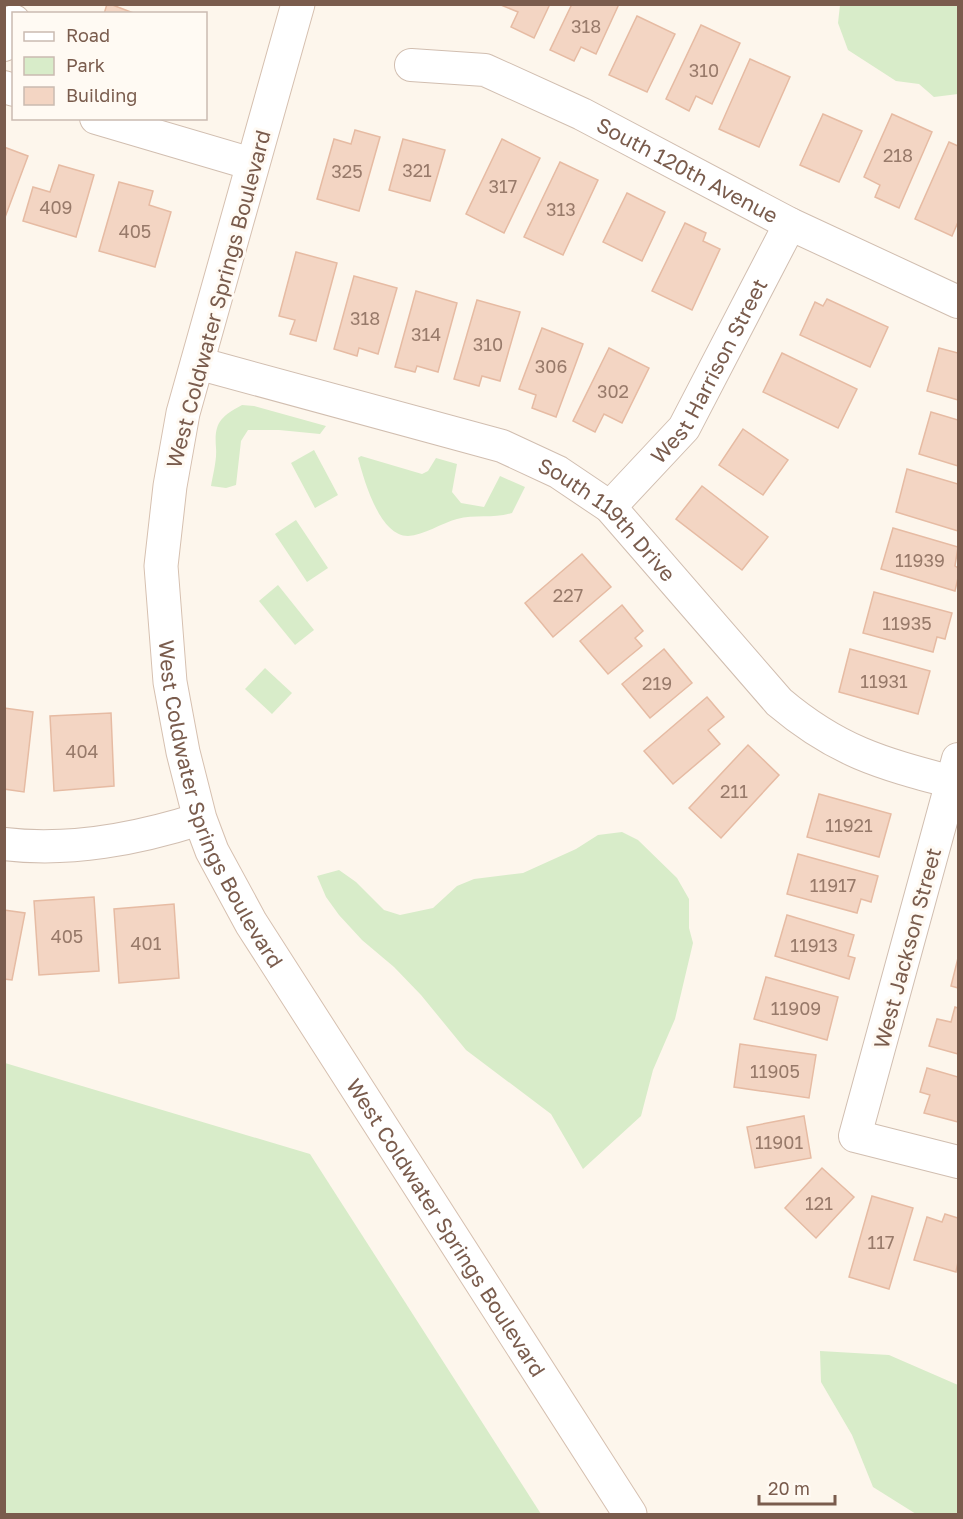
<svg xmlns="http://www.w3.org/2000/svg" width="963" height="1519" font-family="'Golos Text',sans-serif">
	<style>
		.green { fill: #d8ecc9 }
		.building { fill: #f3d5c3; stroke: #e6bba3; stroke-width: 1.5 }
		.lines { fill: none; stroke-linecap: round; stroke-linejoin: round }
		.street-casing { stroke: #d1beb0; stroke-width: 34 }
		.secondary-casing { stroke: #d6c0b0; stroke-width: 35 }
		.street { stroke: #fff; stroke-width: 32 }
		.secondary { stroke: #fff; stroke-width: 33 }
		.labels { text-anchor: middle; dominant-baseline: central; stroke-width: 6; stroke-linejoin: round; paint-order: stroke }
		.number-label { font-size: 18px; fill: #987a6a }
		.street-label { font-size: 21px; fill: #7a5c4d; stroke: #fffaf3 }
	</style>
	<rect width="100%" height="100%" fill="#fdf6ec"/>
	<!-- green -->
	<g class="green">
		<polygon points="840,5 958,5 958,94 934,97 919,84 896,81 848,50 838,23"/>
		<path d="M242,405L254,406L326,426L320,434L279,430H248L241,441L236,485L226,488L211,486C213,474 217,460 216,448C214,423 220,417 242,405Z"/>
		<polygon points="314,450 338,495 315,508 291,463"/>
		<path d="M361,456L422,474L428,471L436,458L457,464L452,492L461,503L484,507L500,476L525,487L512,513C494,519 475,514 457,519C442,523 424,535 408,536C379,536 364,479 358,458Z"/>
		<polygon points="296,520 328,568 307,582 275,534"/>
		<polygon points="278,585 314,630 295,645 259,601"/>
		<polygon points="265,668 292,693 272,714 245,689"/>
		<polygon points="622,832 638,840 677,878 689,899 689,928 693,943 675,1019 653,1070 641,1116 583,1169 551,1114 466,1050 421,995 394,967 362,940 339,915 326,897 317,876 339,870 356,882 384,910 400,915 433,908 457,886 474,879 523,873 576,849 598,835"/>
		<polygon points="5,1063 310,1154 541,1514 5,1514"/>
		<polygon points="820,1351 889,1355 958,1385 958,1514 916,1514 873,1487 852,1435 821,1382"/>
	</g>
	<!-- building -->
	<g class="building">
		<polygon points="107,4 110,4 136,14 104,14"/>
		<polygon points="550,4 534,38 511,27 518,12 501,5"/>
		<polygon points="572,4 619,4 596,54 581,47 574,61 550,50"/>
		<polygon points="637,16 675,34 647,92 609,75"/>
		<polygon points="701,25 740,43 712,104 696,96 689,111 666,99"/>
		<polygon points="750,59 790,77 759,147 719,129"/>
		<polygon points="823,114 862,131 839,182 800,165"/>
		<polygon points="892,114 932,132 899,208 875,197 880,185 864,177"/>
		<polygon points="355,130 380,137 359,211 317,199 334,139 351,144"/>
		<polygon points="403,139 445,150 430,201 389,190"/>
		<polygon points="502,139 540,158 504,233 466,214"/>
		<polygon points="949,142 958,146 958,222 952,236 915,219"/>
		<polygon points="4,147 28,156 4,220"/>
		<polygon points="560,162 598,180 563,255 524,237"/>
		<polygon points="59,165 94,175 76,237 23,221 33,187 50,192"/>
		<polygon points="119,182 153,191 149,205 171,212 155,267 99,251"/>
		<polygon points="627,193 665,212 642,261 603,242"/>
		<polygon points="685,223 706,233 703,241 720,249 692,310 652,291"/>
		<polygon points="296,252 337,263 316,341 290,334 295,320 279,316"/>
		<polygon points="354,276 397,288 378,354 359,348 357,356 334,349"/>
		<polygon points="416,291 457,303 438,372 417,366 415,372 395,367"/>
		<polygon points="827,299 888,327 870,367 800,335 815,302 823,306"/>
		<polygon points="477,300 520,312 500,381 482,376 479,386 454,379"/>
		<polygon points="542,328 583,344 556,417 532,408 536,395 519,389"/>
		<polygon points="609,348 649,368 622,423 604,414 595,432 573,421"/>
		<polygon points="939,348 958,353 958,400 927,391"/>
		<polygon points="782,353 857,389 838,428 763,392"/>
		<polygon points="931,412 958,420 958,466 919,454"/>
		<polygon points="743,429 788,460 763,495 719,465"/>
		<polygon points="907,469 958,484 958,531 896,512"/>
		<polygon points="702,486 768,537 742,570 676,519"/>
		<polygon points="893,528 958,547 955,566 958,568 958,578 955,591 881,569"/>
		<polygon points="582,554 611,587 553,637 525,603"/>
		<polygon points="874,592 952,613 945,639 937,637 933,652 863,633"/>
		<polygon points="622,605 643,631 635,638 642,646 608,674 580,641"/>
		<polygon points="664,649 692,683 650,718 622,684"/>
		<polygon points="850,649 930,671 918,714 839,692"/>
		<polygon points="707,697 724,717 708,730 720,744 673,784 644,751"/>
		<polygon points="4,708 33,712 24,792 4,789"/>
		<polygon points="111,713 114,786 54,791 50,716"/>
		<polygon points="748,745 779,775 721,838 689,808"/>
		<polygon points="819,794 891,814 879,857 807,837"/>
		<polygon points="798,854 878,876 871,902 861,899 857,913 787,894"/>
		<polygon points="94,897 99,971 39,975 34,901"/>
		<polygon points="174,904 179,978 119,983 114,909"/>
		<polygon points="4,910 25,913 12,980 4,979"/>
		<polygon points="787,915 854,935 848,956 855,958 849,979 775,956"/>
		<polygon points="958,958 958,988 951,986"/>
		<polygon points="766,977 838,997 827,1040 754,1019"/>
		<polygon points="955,1007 958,1008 958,1054 929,1046 937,1019 951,1022"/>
		<polygon points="740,1044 816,1055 809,1098 734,1087"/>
		<polygon points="927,1068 958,1077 958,1122 924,1113 930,1095 920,1092"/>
		<polygon points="804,1116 811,1158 755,1168 747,1127"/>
		<polygon points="822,1168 854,1197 816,1238 785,1208"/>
		<polygon points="872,1196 913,1208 889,1289 849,1277"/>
		<polygon points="945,1214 958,1218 958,1262 956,1272 914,1260 927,1217 942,1222"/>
	</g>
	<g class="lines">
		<defs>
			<g id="street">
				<polyline points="4,45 14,21"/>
				<path id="s1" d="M411,65L485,70L582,114L790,224L958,302"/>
				<polyline points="4,87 14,90"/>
				<polyline points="96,118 252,164"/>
				<path id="s2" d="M197,363L502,446L558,472L610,507L779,702C837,751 880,763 952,782"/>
				<path id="s3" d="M610,507L684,428L790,224"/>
				<polyline points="958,759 855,1136 958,1162"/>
				<path d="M4,844C71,852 137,839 200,819"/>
			</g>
			<g id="secondary">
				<path id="s4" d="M298,4L183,413L170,486L161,566L170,682L183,752L200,819L212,851L251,923L630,1514"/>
			</g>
		</defs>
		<!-- street casing -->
		<use href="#street" class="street-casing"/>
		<!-- secondary casing -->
		<use href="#secondary" class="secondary-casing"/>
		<!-- street -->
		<use href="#street" class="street"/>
		<!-- secondary -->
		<use href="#secondary" class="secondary"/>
	</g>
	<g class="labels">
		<!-- number labels -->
		<g class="number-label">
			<text x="586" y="26">318</text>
			<text x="704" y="70">310</text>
			<text x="898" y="155">218</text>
			<text x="417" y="170">321</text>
			<text x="347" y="171">325</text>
			<text x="503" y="186">317</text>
			<text x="56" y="207">409</text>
			<text x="561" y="209">313</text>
			<text x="135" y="231">405</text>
			<text x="365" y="318">318</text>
			<text x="426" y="334">314</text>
			<text x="488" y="344">310</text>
			<text x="551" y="366">306</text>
			<text x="613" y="391">302</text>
			<text x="920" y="560">11939</text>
			<text x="568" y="595">227</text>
			<text x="907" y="623">11935</text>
			<text x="884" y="681">11931</text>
			<text x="657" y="683">219</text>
			<text x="82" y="751">404</text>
			<text x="734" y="791">211</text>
			<text x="849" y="825">11921</text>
			<text x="833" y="885">11917</text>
			<text x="67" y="936">405</text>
			<text x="146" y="943">401</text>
			<text x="814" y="945">11913</text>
			<text x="796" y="1008">11909</text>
			<text x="775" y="1071">11905</text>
			<text x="779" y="1142">11901</text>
			<text x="819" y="1203">121</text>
			<text x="881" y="1242">117</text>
		</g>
		<!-- street labels -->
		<g class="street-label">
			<text stroke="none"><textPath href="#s1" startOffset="300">South 120th Avenue</textPath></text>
			<text transform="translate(218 299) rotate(-75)">West Coldwater Springs Boulevard</text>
			<text stroke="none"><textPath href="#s3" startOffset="170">West Harrison Street</textPath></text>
			<text stroke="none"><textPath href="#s2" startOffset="446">South 119th Drive</textPath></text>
			<text stroke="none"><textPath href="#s4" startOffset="828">West Coldwater Springs Boulevard</textPath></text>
			<text transform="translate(907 948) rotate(-75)">West Jackson Street</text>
			<text stroke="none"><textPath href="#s4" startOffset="1314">West Coldwater Springs Boulevard</textPath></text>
		</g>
	</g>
	<!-- border -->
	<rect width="963" height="1519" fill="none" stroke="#7a5c4d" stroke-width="12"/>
	<!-- legend -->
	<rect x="12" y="12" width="195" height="108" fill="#fffaf3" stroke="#cabbb1" stroke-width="1.5"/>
	<rect x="24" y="32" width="30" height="9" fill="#ffffff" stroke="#cabbb1" stroke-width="1.5"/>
	<text x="66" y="42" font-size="18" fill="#7a5c4d">Road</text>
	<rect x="24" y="57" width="30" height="18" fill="#d8ecc9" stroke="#cabbb1" stroke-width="1.5"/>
	<text x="66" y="72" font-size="18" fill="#7a5c4d">Park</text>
	<rect x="24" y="87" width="30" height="18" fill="#f3d5c3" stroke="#cabbb1" stroke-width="1.5"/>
	<text x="66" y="102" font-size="18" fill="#7a5c4d">Building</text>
	<!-- scale -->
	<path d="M759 1495v9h76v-9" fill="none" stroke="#7a5c4d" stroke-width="3"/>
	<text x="768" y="1495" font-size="18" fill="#7a5c4d" stroke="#fffaf3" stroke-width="4.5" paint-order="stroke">20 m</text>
</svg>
